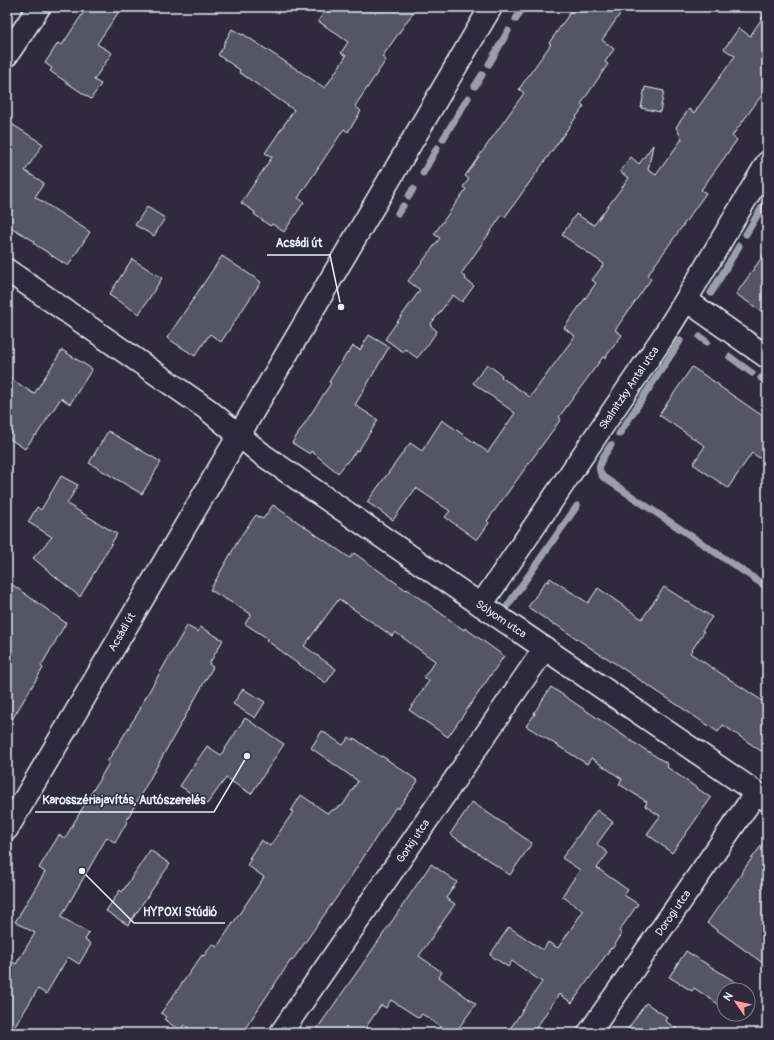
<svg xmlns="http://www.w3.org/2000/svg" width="774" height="1040" font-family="Pangolin,sans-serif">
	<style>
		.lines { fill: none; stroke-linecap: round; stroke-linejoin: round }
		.stream { stroke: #9c9fab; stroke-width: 7 }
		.building { fill: #575565; stroke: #e8f1f8 }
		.minor-casing { stroke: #e8f1f8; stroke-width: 25 }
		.major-casing { stroke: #e8f1f8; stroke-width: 25 }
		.minor { stroke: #2f2a3d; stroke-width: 22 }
		.major { stroke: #2f2a3d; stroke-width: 22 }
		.labels { text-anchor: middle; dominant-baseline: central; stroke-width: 3; stroke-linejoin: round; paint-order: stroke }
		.street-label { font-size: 11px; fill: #e8f1f8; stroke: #2f2a3d }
		.leader { fill: none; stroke: #e8f1f8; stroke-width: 1.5 }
		.callout-dot { fill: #e8f1f8; stroke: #2f2a3d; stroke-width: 1.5 }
		.callout-label { font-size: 12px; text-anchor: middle; font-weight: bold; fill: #e8f1f8; stroke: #2f2a3d; stroke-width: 3; stroke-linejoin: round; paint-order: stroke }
	</style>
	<rect width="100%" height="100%" fill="#2f2a3d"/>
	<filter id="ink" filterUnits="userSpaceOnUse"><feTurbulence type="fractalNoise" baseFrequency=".025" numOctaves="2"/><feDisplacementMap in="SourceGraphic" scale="8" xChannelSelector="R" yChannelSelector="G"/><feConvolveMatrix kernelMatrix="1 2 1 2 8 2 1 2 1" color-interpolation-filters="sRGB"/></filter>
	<g filter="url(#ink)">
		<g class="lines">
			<!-- stream -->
			<g class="stream">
				<polyline points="516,19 523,7"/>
				<polyline points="489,64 508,31"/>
				<polyline points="475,86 482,75"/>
				<polyline points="443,139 468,98"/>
				<polyline points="423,173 437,148"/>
				<polyline points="409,196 413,189"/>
				<polyline points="398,213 403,206"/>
				<polyline points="746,234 767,199"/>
				<polyline points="711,293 739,246"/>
				<polyline points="700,337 707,342"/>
				<polyline points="730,357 752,373"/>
				<polyline points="761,378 767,382"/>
				<polyline points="619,434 680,341"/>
				<path d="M611,445C604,456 594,466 603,477L767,587"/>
				<polyline points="508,605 577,506"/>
			</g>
		</g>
		<!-- building -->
		<g class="building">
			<polygon points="87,7 122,7 97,44 112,53 94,80 101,84 91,99 50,71 52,68 45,63 58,43 62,45"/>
			<polygon points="328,7 417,7 382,57 386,60 355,106 361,111 348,132 344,129 298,198 304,202 284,232 272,224 270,226 254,214 255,212 241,203 272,157 265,153 294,110 239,72 240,70 218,55 224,46 223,45 232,29 242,35 243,34 325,88 346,56 341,53 348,42 318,21"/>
			<polygon points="574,7 625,7 602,40 614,49 605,62 608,64 581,104 584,106 505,217 502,215 461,274 466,278 465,279 474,286 462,302 453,295 430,325 437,331 427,346 417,358 405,349 403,352 385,339 420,290 408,281 440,238 434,234 466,189 463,187 469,179 465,176 524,93 519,89 551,44 549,43"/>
			<polygon points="767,11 767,88 732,136 737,140 701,190 706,193 647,276 651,279 615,330 622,335 605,358 603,357 559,417 561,419 487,521 489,523 477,540 445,517 450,511 416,488 393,520 367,502 410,443 422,451 442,420 488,452 515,413 473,383 487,364 502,375 501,377 530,397 575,336 564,328 596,283 592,280 604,264 562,235 576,214 594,225 629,178 620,172 631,157 639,164 653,145 648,170 656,175 682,139 676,127 689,109 694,113 735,56 724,49 739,28 750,36"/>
			<polygon points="645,87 664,91 660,112 641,108"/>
			<polygon points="7,121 43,144 25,171 44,183 35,197 90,232 68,266 33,243 34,241 7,225"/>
			<polygon points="147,207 165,218 154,236 135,225"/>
			<polygon points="767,250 767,315 736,294"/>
			<polygon points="222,256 261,282 221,342 210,334 195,356 167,338"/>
			<polygon points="132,259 162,278 139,314 109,295"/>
			<polygon points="369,335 389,347 355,405 378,420 358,451 357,450 338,473 311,451 310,454 292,443 331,383 329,382 347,353 348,354 353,346 360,350"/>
			<polygon points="62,350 92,369 70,404 61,398 36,436 35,435 25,449 7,437 7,376 34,394"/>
			<polygon points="692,367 719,385 719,386 767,419 767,463 752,453 728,488 693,464 705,446 659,415"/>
			<polygon points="108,431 161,462 142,494 89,463"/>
			<polygon points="61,476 78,485 67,504 117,534 80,597 33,558 52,537 28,522 37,507 41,510"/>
			<polygon points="273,505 350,558 354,553 406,590 407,589 464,630 465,628 504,656 448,737 409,710 429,681 424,677 435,661 395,632 392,636 339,599 304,646 336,669 326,683 284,654 284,653 266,640 267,638 245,624 251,614 210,590 242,534 256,515 263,519"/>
			<polygon points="550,578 588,603 598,588 642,619 664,587 712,617 702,631 704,632 690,653 767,704 767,755 723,725 718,732 604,656 604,657 555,624 554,625 528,607 546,581 548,582"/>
			<polygon points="7,581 66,623 41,666 43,668 7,728"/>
			<polygon points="187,626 198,632 200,627 223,640 209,664 213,667 126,821 127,822 115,843 107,837 61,917 89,933 85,940 91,944 79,964 68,957 46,994 38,989 11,1033 7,1033 7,959 16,964 35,933 15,922 45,872 39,868 59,835 65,838 109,763 107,762 141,708 140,707"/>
			<polygon points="551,687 633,742 668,764 667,767 711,798 672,853 647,834 660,816 645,806 647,802 619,784 622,779 591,758 587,764 526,726 535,714 534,713"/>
			<polygon points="243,689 265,702 255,718 233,704"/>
			<polygon points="245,718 284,744 251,794 226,778 207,804 180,786 207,746 221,755"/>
			<polygon points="322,731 343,745 349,737 353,740 354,738 381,757 382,756 418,781 398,809 396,807 348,881 292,961 291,960 242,1033 196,1033 184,1025 180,1031 164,1019 166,1017 161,1013 202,955 204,956 212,944 217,947 264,877 247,865 251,859 249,858 261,840 270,846 293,812 291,811 301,795 327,813 343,805 358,781 311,748"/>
			<polygon points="472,802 532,843 510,875 450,834"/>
			<polygon points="597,810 613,822 597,844 608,853 597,868 628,890 624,895 638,904 619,931 622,934 612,949 611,948 572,1003 559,994 533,1033 507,1033 542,982 512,961 508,967 490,955 509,927 543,950 548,942 558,948 583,911 562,896 580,870 562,858"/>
			<polygon points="767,838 767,966 707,923 742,873 741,873"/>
			<polygon points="150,850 170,864 142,904 142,905 128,925 106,911 120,890 122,892"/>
			<polygon points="431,864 457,882 446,898 455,904 419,956 442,972 439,977 476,1004 455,1033 450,1033 422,1014 419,1018 391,1000 386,1008 381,1005 362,1033 314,1033 362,965"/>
			<polygon points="686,951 753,993 748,1001 748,990 724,990 724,1008 694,988 692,991 669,977"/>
			<polygon points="646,1003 667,1017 665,1021 683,1033 625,1033"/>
		</g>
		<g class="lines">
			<defs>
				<g id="minor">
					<polyline points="7,55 39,7"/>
					<polyline points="7,270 207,409 263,455 481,605 767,800"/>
					<polyline points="686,300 767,357"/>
					<polyline points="481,605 661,340 686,300 767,163"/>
					<polyline points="281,1033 545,648"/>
					<polyline points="589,1033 756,793"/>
				</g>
				<polyline id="major" points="7,829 491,7"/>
			</defs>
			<!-- minor casing -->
			<use href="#minor" class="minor-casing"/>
			<!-- major casing -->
			<use href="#major" class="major-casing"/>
			<!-- minor -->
			<use href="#minor" class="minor"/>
			<!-- major -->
			<use href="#major" class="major"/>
		</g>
	</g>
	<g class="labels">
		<!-- street labels -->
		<g class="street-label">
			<text transform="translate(629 388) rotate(-56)">Skalnitzky Antal utca</text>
			<text transform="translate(501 619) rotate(34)">Sólyom utca</text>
			<text transform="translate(122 632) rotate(-60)">Acsádi út</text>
			<text transform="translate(413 841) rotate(-56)">Gorkij utca</text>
			<text transform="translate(673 913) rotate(-55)">Dorogi utca</text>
		</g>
	</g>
	<!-- callouts -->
	<path class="leader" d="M341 307L330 255H267M247 756L214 812H35M82 871L134 923H225"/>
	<g class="callout-dot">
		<circle cx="341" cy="307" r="4"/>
		<circle cx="247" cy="756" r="4"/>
		<circle cx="82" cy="871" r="4"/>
	</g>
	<g class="callout-label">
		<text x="299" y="247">Acsádi út</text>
		<text x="124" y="804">Karosszériajavítás, Autószerelés</text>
		<text x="180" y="916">HYPOXI Stúdió</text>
	</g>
	<!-- margin -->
	<rect width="774" height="1040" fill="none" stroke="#2f2a3d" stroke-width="24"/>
	<rect x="12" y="12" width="750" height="1016" fill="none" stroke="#e8f1f8" stroke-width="1.5" filter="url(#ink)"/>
	<!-- north arrow -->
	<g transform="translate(736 1002) rotate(304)"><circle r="19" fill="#2f2a3d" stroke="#797a88"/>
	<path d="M0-3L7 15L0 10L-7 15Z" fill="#ff9aa2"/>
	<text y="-6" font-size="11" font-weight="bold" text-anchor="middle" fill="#e8f1f8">N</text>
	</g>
</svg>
